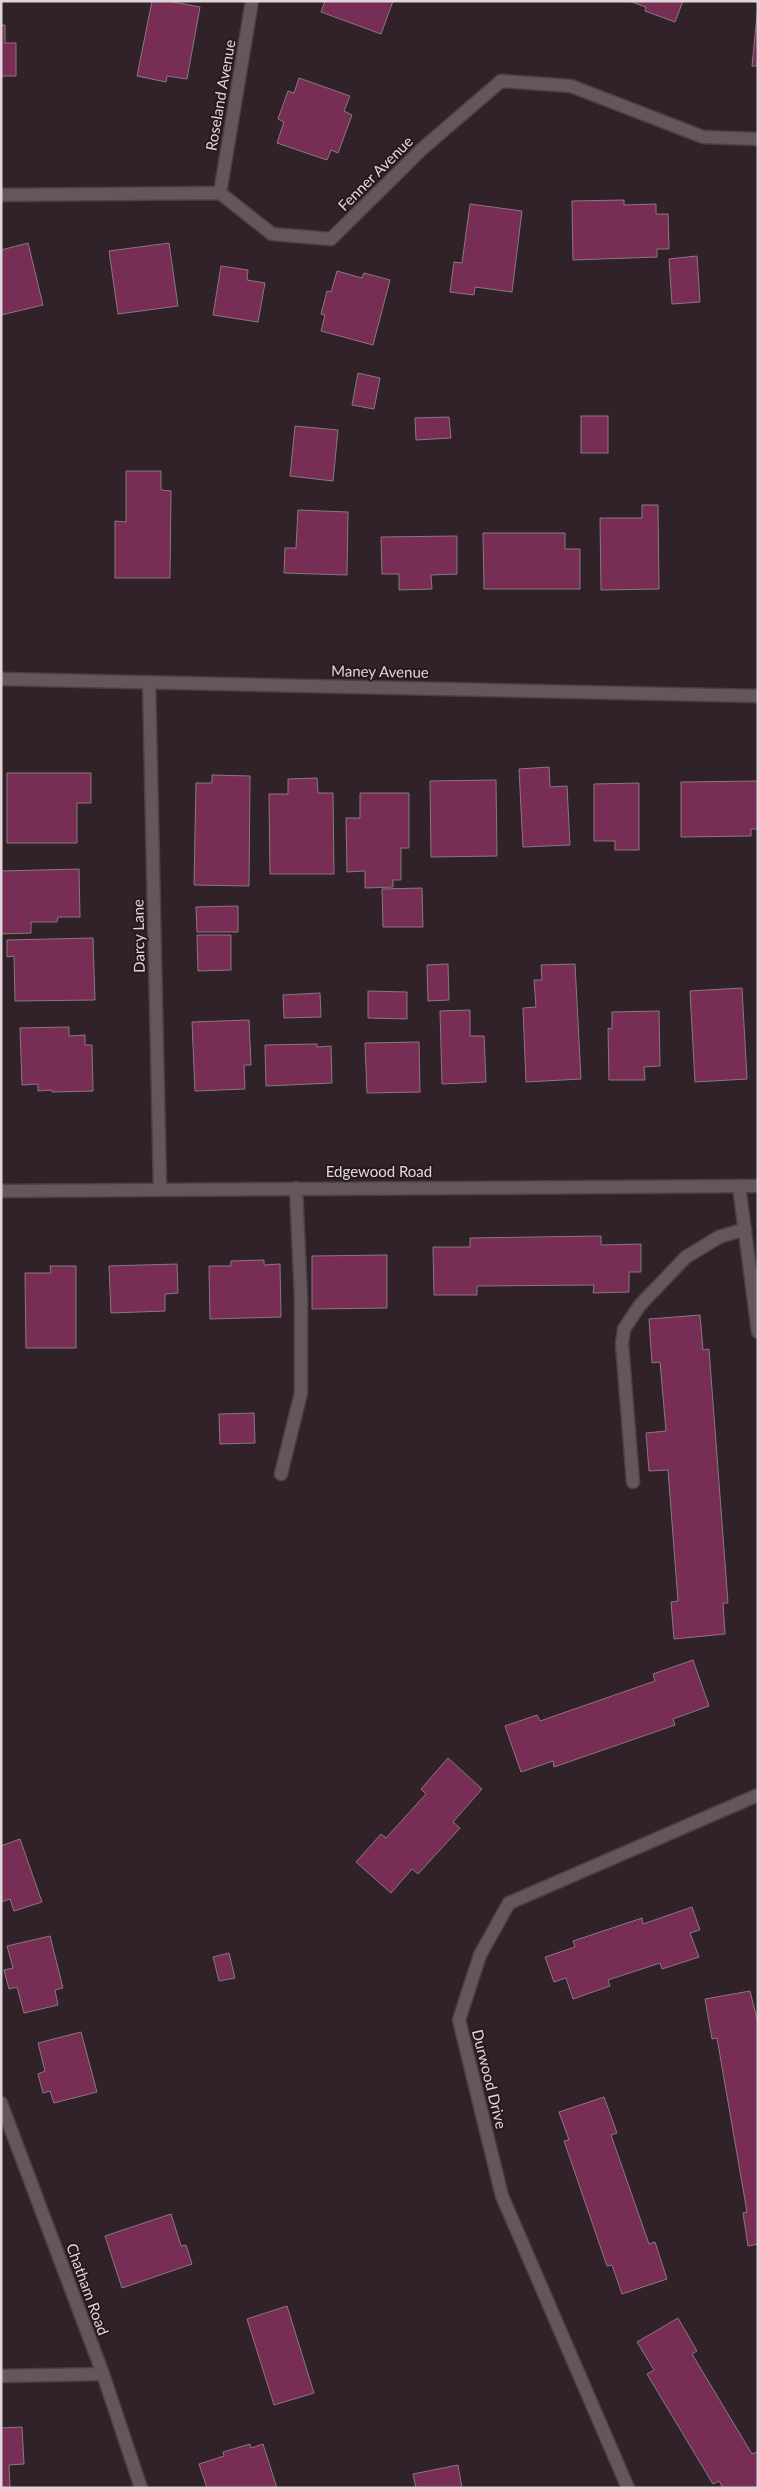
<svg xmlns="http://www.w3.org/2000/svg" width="759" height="2489" font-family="Lato,sans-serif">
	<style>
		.building { fill: #782d54; stroke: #89787f }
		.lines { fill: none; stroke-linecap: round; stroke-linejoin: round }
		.service-casing { stroke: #4b4045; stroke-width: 15 }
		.minor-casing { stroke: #4b4045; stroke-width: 15 }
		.service { stroke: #65555c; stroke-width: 12 }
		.minor { stroke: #65555c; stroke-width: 12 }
		.labels { text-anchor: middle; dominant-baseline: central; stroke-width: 4; stroke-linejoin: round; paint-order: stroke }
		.street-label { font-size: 15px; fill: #e0d6da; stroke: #26191e }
	</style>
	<rect width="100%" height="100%" fill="#302228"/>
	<!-- building -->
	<g class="building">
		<polygon points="152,1 168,1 200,7 187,79 167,76 166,82 137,76"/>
		<polygon points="325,1 393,1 381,34 321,12"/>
		<polygon points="629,1 683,1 675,22 645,11 646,7"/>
		<polygon points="758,5 758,66 752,66"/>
		<polygon points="1,25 5,25 5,43 16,43 16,76 1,76"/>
		<polygon points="299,78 350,96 344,111 352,115 338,153 331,150 327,160 277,143 284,122 278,119 288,91 294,93"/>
		<polygon points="624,200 624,205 656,204 656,214 668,214 669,249 657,249 657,257 573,260 572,201"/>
		<polygon points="470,204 522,211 512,292 475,287 474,295 450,292 454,262 462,263"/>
		<polygon points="28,243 43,305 1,315 1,250"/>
		<polygon points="169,243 178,306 118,314 109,251"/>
		<polygon points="697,256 700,302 672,304 669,259"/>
		<polygon points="221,266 248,270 247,280 265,283 258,322 213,315"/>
		<polygon points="337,271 362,278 364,273 390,280 373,345 321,331 325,315 321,314 327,291 331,292"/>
		<polygon points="358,373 380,378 374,409 352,405"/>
		<rect x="581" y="416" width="27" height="37"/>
		<polygon points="449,417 451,438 416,440 415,418"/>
		<polygon points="295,426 338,430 333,481 290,476"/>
		<polygon points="126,471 161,471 161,490 171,491 170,578 115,578 115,521 126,522"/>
		<polygon points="642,505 658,505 659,589 601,590 600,518 642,518"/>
		<polygon points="298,510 348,512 347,575 284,573 285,548 296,548"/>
		<polygon points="483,533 565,533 565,549 580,549 580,589 484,589"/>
		<polygon points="457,536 457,574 431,575 432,589 399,590 399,574 382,574 381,537"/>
		<polygon points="549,767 550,787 567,786 570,845 523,847 519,769"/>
		<polygon points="7,773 91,773 91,803 77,803 77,843 7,843"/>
		<polygon points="212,775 250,776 249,886 194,885 196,783 212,783"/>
		<polygon points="317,778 318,793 333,793 334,874 270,874 269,794 288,794 288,779"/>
		<polygon points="496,780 497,856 431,857 430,781"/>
		<polygon points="758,781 758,829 751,829 751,836 681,837 681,782"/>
		<polygon points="639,783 639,850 615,850 615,841 594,841 594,784"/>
		<polygon points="360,793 409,793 409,848 401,848 401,880 393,880 393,887 365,888 365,871 347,872 346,818 360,818"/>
		<polygon points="79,869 80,917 58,917 57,922 31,922 31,933 1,934 1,871"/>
		<polygon points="422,888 423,927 383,927 382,889"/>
		<polygon points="238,906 238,932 197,932 196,907"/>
		<polygon points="197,935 231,935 231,970 198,971"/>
		<polygon points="93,938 95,1000 15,1001 14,956 7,957 7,940"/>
		<polygon points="448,964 449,1000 428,1001 427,965"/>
		<polygon points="575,964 581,1079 526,1082 523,1008 536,1007 534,980 542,980 541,965"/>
		<polygon points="742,988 747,1079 695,1082 690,991"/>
		<polygon points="368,991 407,992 407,1019 368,1018"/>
		<polygon points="320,993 321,1017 284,1018 283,995"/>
		<polygon points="470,1010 470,1036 484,1036 486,1082 442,1084 440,1011"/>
		<polygon points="659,1011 660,1066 644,1067 645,1080 609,1080 608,1028 612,1029 612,1012"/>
		<polygon points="249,1020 251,1065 244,1065 245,1089 195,1091 192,1022"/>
		<polygon points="69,1027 69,1036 85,1035 85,1045 92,1045 93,1091 52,1092 52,1090 38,1091 38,1084 22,1085 20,1028"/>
		<polygon points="419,1042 420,1092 367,1093 365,1043"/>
		<polygon points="317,1044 317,1047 331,1046 332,1083 266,1086 265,1045"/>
		<polygon points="601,1236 601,1245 641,1244 641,1272 629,1272 629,1292 593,1293 594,1285 477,1286 477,1295 434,1295 433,1247 470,1247 470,1238"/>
		<polygon points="387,1255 387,1308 312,1309 312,1256"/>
		<polygon points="264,1260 264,1265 280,1264 281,1317 210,1319 209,1266 231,1266 231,1261"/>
		<polygon points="177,1264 178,1293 165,1294 165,1311 111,1313 109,1266"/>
		<polygon points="50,1266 76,1266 76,1348 26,1348 25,1273 51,1273"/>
		<polygon points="700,1315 703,1350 709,1349 728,1603 723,1603 725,1634 674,1639 671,1602 678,1601 668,1470 649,1471 646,1433 666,1431 660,1362 652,1363 649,1319"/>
		<polygon points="254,1413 255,1443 220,1444 219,1414"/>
		<polygon points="693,1660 709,1706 673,1719 675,1725 554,1767 553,1761 521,1772 505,1726 537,1715 540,1721 655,1681 653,1674"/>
		<polygon points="448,1758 482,1789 453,1822 460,1828 418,1874 412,1869 391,1893 356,1862 381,1834 386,1838 426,1794 421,1789"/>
		<polygon points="20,1839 42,1902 14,1911 10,1899 1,1902 1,1846"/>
		<polygon points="692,1907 700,1930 690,1933 699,1957 662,1969 660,1963 608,1980 610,1986 573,1999 566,1978 554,1982 545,1957 575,1947 573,1941 642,1918 643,1924"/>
		<polygon points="50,1936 63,1988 55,1990 58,2005 24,2013 17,1987 9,1989 4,1970 13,1968 7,1946"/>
		<polygon points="229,1953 235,1978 219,1981 213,1957"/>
		<polygon points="750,1991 758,2023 758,2244 748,2246 743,2213 747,2212 717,2038 712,2039 705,1999"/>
		<polygon points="81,2032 97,2092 54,2103 50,2091 43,2093 38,2074 45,2071 38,2043"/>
		<polygon points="604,2097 617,2133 611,2135 649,2244 655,2242 667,2279 622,2294 612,2265 607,2266 564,2141 569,2140 559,2112"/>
		<polygon points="171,2214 181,2246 186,2245 192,2264 122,2288 105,2236"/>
		<polygon points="287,2306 314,2393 274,2405 247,2319"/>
		<polygon points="678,2318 697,2351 692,2354 752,2454 757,2452 758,2453 758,2488 723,2488 719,2481 713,2484 647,2374 654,2370 637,2342"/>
		<polygon points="22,2427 24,2464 9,2465 10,2488 1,2488 1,2428"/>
		<polygon points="250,2444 251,2448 263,2444 277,2488 207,2488 199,2464 224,2456 223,2452"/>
		<polygon points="458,2465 462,2488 416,2488 413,2474"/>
	</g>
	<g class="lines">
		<defs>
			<g id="service">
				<polyline points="281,1474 301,1393 301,1298 296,1188"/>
				<polyline points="633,1482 622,1344 624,1329 640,1305 686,1257 719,1237 745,1229"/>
			</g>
			<g id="minor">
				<polyline points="220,193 252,1"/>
				<polyline points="1,195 220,193 272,234 331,239 422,149 501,81 571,86 703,137 758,139"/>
				<polyline points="1,679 758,696"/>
				<polyline points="149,682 160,1188"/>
				<polyline points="739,1186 758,1332"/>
				<polyline points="1,1191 758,1186"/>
				<polyline points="1,2103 103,2374 141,2488"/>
				<polyline points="1,2376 103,2374"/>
				<polyline points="628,2488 502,2196 459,2020 480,1955 509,1903 758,1795"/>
			</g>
		</defs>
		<!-- service casing -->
		<use href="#service" class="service-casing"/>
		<!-- minor casing -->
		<use href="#minor" class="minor-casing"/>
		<!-- service -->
		<use href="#service" class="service"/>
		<!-- minor -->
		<use href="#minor" class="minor"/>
	</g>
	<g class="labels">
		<!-- street labels -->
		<g class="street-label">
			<text transform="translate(220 95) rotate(-80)">Roseland Avenue</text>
			<text transform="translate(375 173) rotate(-45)">Fenner Avenue</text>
			<text transform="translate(380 671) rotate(1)">Maney Avenue</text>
			<text transform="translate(138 936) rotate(-91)">Darcy Lane</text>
			<text x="379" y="1171">Edgewood Road</text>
			<text transform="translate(490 2079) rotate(76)">Durwood Drive</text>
			<text transform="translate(88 2289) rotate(70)">Chatham Road</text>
		</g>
	</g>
	<!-- border -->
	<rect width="759" height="2489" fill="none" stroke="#e0d6da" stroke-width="5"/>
</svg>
